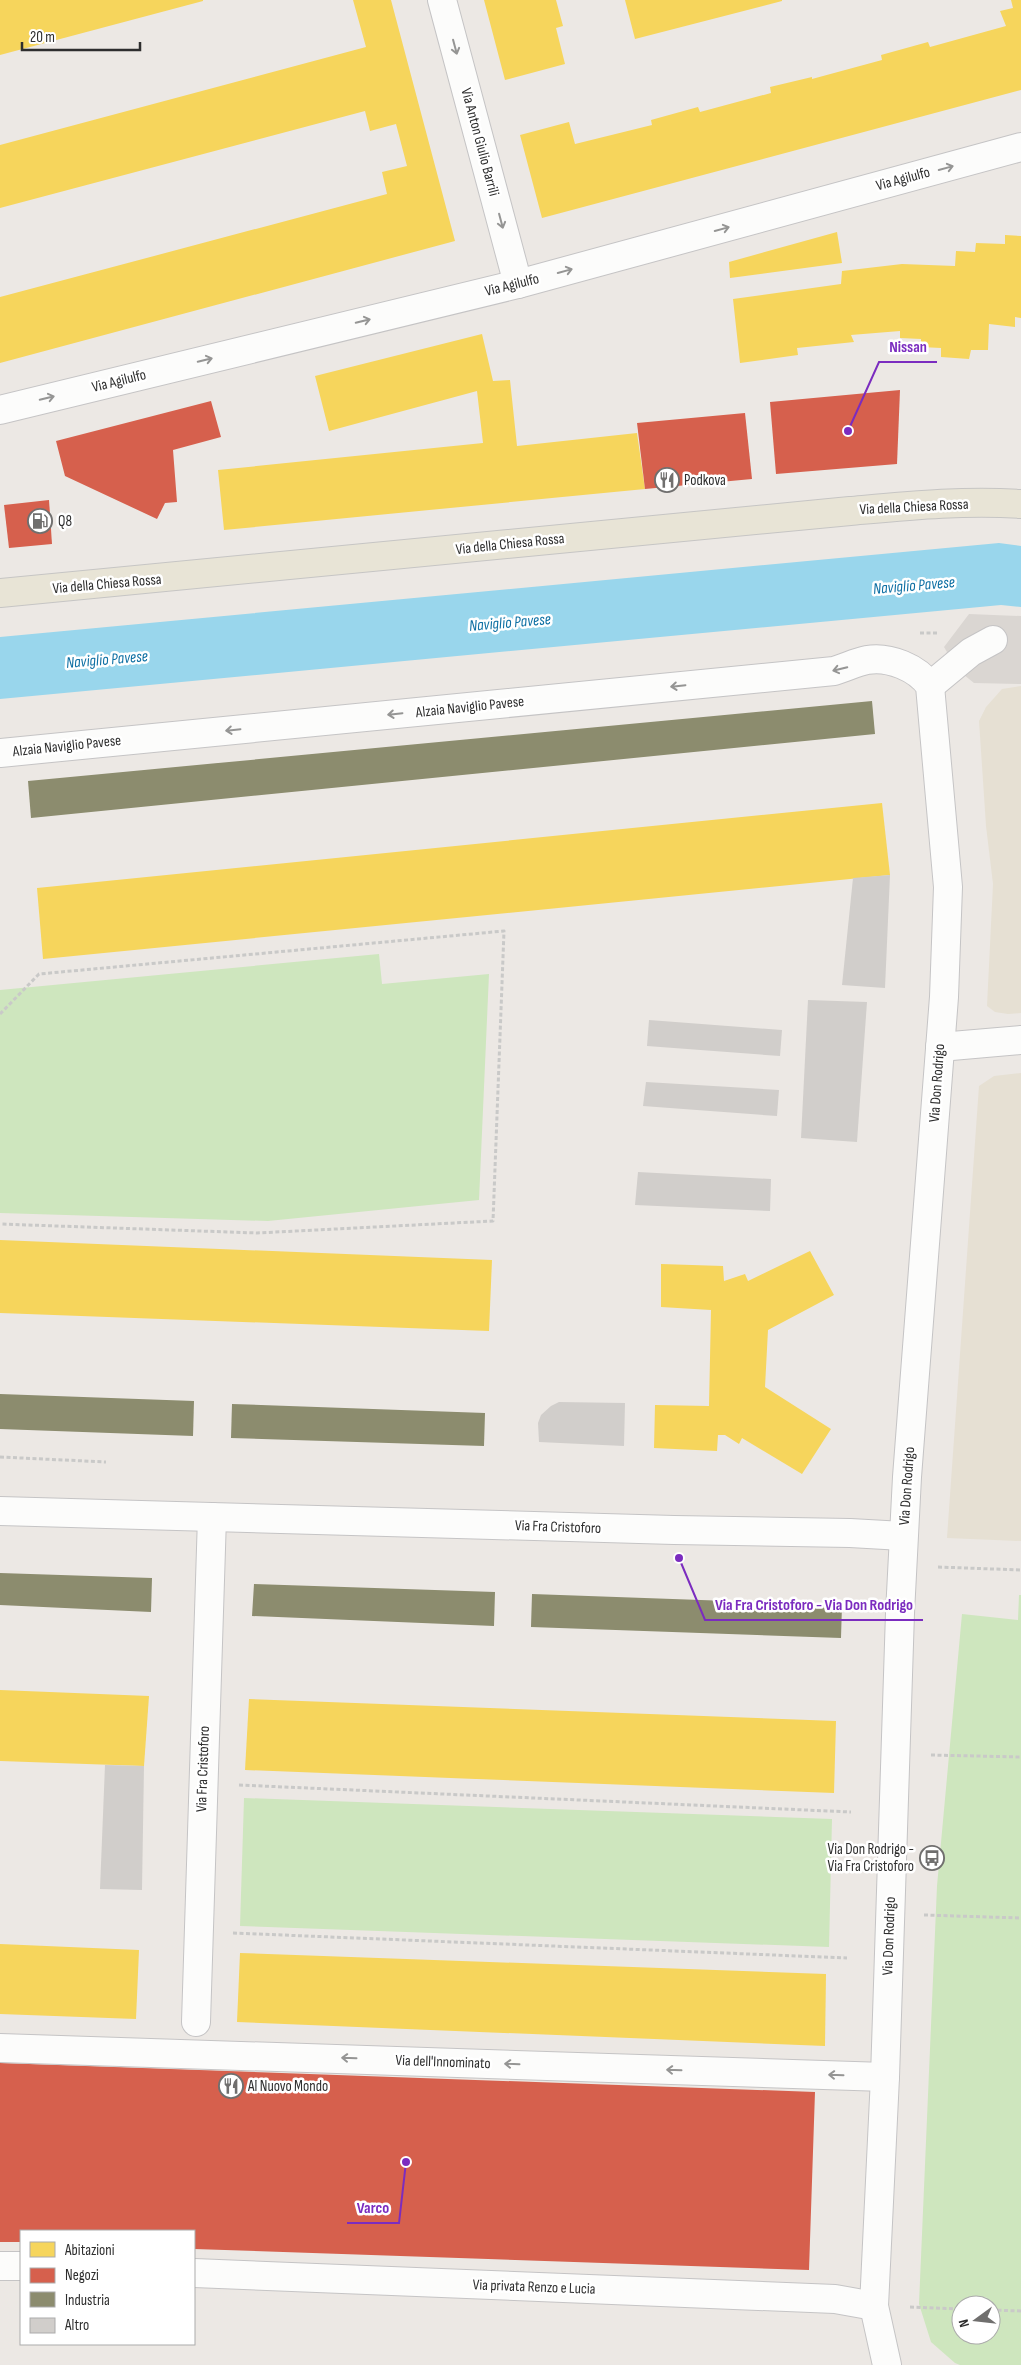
<svg xmlns="http://www.w3.org/2000/svg" width="1021" height="2365" font-family="'Sofia Sans Condensed',sans-serif">
	<style>
		.education { fill: #e6e0d3 }
		.green { fill: #cee6be; fill-rule: evenodd }
		.plaza { fill: #dad6d2 }
		.water { fill: #99d6ec }
		.homes { fill: #f6d55c }
		.shops { fill: #d6604d }
		.industry { fill: #8c8c6e }
		.building { fill: #d1cecb }
		.lines { fill: none; stroke-linecap: round; stroke-linejoin: round }
		.minor-casing { stroke: #c5c4c5; stroke-width: 30 }
		.major-casing { stroke: #c6c5c4; stroke-width: 30 }
		.path { stroke: #c9c9c8; stroke-width: 3; stroke-dasharray: 4 2.5; stroke-linecap: butt }
		.minor { stroke: #fcfcfb; stroke-width: 28 }
		.major { stroke: #e8e4d6; stroke-width: 28 }
		.oneway { stroke: #959594 }
		.labels { text-anchor: middle; dominant-baseline: central; stroke-width: 5; stroke-linejoin: round; paint-order: stroke }
		.street-label { font-size: 15px; fill: #2e2e2e; stroke: #fff }
		.poi-label { font-size: 15px; fill: #2e2e2e; stroke: #fff; text-anchor: start }
		.water-label { font-size: 16px; font-style: italic; fill: #0d6fa3; stroke: #fff }
		.leader { fill: none; stroke: #7b2cbf; stroke-width: 2 }
		.callout-dot { fill: #7b2cbf; stroke: #fff; stroke-width: 2 }
		.callout-label { font-size: 16px; text-anchor: middle; font-weight: bold; fill: #7b2cbf; stroke: #fff; stroke-width: 5; stroke-linejoin: round; paint-order: stroke }
	</style>
	<rect width="100%" height="100%" fill="#ece8e4"/>
	<!-- education -->
	<g class="education">
		<polygon points="1021,686 1021,1013 1008,1014 995,1012 987,1006 993,884 986,826 979,721 986,707 1002,689"/>
		<polygon points="1021,1073 1021,1541 947,1538 979,1086 994,1076"/>
	</g>
	<!-- green -->
	<g class="green">
		<polygon points="379,954 382,984 489,974 479,1200 268,1221 0,1213 0,990"/>
		<path d="M1019,1595H1021V2365H960L955,2363L931,2342L919,2304L937,1886L962,1614L1018,1620ZM961,2305H991V2335H961Z"/>
		<polygon points="244,1798 832,1819 829,1947 240,1926"/>
	</g>
	<!-- plaza -->
	<polygon class="plaza" points="969,614 1021,616 1021,684 974,683 943,658 947,652 944,647"/>
	<!-- water -->
	<polygon class="water" points="999,543 1021,546 1021,607 1001,605 0,699 0,637"/>
	<!-- homes -->
	<g class="homes">
		<polygon points="0,0 203,0 203,1 0,55"/>
		<polygon points="353,0 391,0 455,241 0,363 0,297 387,194 382,172 407,166 396,124 370,131 365,111 0,208 0,145 366,47"/>
		<polygon points="484,0 556,0 563,26 556,28 565,64 505,80"/>
		<polygon points="625,0 782,0 782,1 635,39"/>
		<polygon points="1011,0 1021,0 1021,90 542,218 520,135 569,122 575,144 652,125 651,120 698,107 700,112 771,93 770,87 812,77 812,79 882,60 881,55 928,42 930,47 1006,26 1000,11 1013,8"/>
		<polygon points="837,232 842,263 730,278 729,262"/>
		<polygon points="1005,235 1021,236 1021,318 1015,317 1015,327 989,324 988,350 971,350 969,359 941,357 941,348 921,347 921,339 900,338 900,331 851,335 854,342 797,348 798,355 740,363 733,299 841,284 842,271 902,264 955,266 956,251 975,252 976,243 1005,244"/>
		<polygon points="482,334 493,381 510,380 517,446 637,433 645,489 224,530 218,470 483,443 477,391 329,431 315,376"/>
		<polygon points="882,803 890,875 43,959 37,888"/>
		<polygon points="0,1240 492,1260 489,1331 0,1313"/>
		<polygon points="810,1251 834,1295 768,1330 765,1387 831,1429 802,1474 742,1438 739,1444 725,1435 718,1435 717,1451 654,1448 655,1405 709,1406 711,1310 661,1307 661,1264 723,1266 724,1281 745,1274 748,1281"/>
		<polygon points="0,1690 149,1696 144,1766 0,1761"/>
		<polygon points="249,1699 836,1721 834,1793 245,1770"/>
		<polygon points="0,1944 139,1950 136,2019 0,2014"/>
		<polygon points="240,1953 826,1974 825,2046 237,2022"/>
	</g>
	<!-- shops -->
	<g class="shops">
		<polygon points="900,390 897,464 776,474 770,402"/>
		<polygon points="211,401 221,437 173,450 177,502 165,503 157,519 65,476 56,441"/>
		<polygon points="745,413 752,479 645,489 637,423"/>
		<polygon points="49,500 52,544 9,548 4,505"/>
		<polygon points="0,2063 815,2092 809,2270 194,2249 194,2231 21,2231 21,2242 0,2242"/>
	</g>
	<!-- industry -->
	<g class="industry">
		<polygon points="872,701 875,734 31,818 28,781"/>
		<polygon points="0,1394 194,1401 193,1436 0,1429"/>
		<polygon points="232,1404 485,1413 484,1446 231,1438"/>
		<polygon points="0,1573 152,1578 151,1612 0,1605"/>
		<polygon points="254,1584 495,1592 494,1626 252,1616"/>
		<polygon points="532,1594 842,1605 841,1638 531,1627"/>
	</g>
	<!-- building -->
	<g class="building">
		<polygon points="890,875 885,988 842,985 853,878"/>
		<polygon points="808,1000 867,1002 857,1142 801,1138"/>
		<polygon points="649,1020 782,1030 780,1056 647,1046"/>
		<polygon points="646,1082 779,1090 777,1116 643,1106"/>
		<polygon points="638,1172 771,1179 770,1211 635,1205"/>
		<polygon points="559,1402 625,1403 624,1446 539,1442 538,1423 541,1415 551,1406"/>
		<polygon points="105,1765 144,1766 142,1890 100,1889"/>
	</g>
	<g class="lines">
		<defs>
			<g id="minor">
				<polyline points="442,0 518,284"/>
				<polyline points="0,410 518,284 1021,147"/>
				<polyline points="930,686 971,652 993,640"/>
				<path d="M0,753L834,671C845,668 856,662 867,660C889,656 918,668 930,686L948,887L944,997L907,1477L900,1613L885,2077L874,2306L887,2365"/>
				<polyline points="940,1047 1021,1040"/>
				<polyline points="0,1511 674,1530 850,1533 903,1536"/>
				<polyline points="196,2022 212,1517"/>
				<polyline points="0,2048 885,2077"/>
				<polyline points="0,2266 21,2266"/>
				<polyline points="194,2273 835,2299 874,2306"/>
			</g>
			<path id="major" d="M0,593L850,511C906,506 964,500 1021,504"/>
		</defs>
		<!-- minor casing -->
		<use href="#minor" class="minor-casing"/>
		<!-- major casing -->
		<use href="#major" class="major-casing"/>
		<!-- path -->
		<g class="path">
			<polyline points="920,633 938,633"/>
			<polyline points="0,1014 39,974 504,931 493,1221 257,1233 0,1224"/>
			<polyline points="0,1457 106,1462"/>
			<polyline points="938,1567 1021,1570"/>
			<polyline points="931,1755 1021,1757"/>
			<polyline points="239,1785 851,1812"/>
			<polyline points="924,1915 1021,1918"/>
			<polyline points="233,1933 847,1958"/>
			<polyline points="910,2307 961,2309"/>
			<polyline points="991,2310 1021,2311"/>
		</g>
		<!-- minor -->
		<use href="#minor" class="minor"/>
		<!-- major -->
		<use href="#major" class="major"/>
	</g>
	<!-- one-way arrows -->
	<defs><path id="oneway-shaft" d="M-6 0H5M1.5-3L5.5 0L1.5 3" fill="none" stroke-width="1.6" stroke-linecap="round" stroke-linejoin="round" transform="scale(1.25)"/></defs>
	<g class="oneway">
		<use href="#oneway-shaft" transform="translate(455 47) rotate(75)"/>
		<use href="#oneway-shaft" transform="translate(946 168) rotate(-15)"/>
		<use href="#oneway-shaft" transform="translate(501 221) rotate(75)"/>
		<use href="#oneway-shaft" transform="translate(722 229) rotate(-15)"/>
		<use href="#oneway-shaft" transform="translate(565 271) rotate(-15)"/>
		<use href="#oneway-shaft" transform="translate(363 321) rotate(-14)"/>
		<use href="#oneway-shaft" transform="translate(205 360) rotate(-14)"/>
		<use href="#oneway-shaft" transform="translate(47 398) rotate(-14)"/>
		<use href="#oneway-shaft" transform="translate(840 669) rotate(166)"/>
		<use href="#oneway-shaft" transform="translate(678 686) rotate(174)"/>
		<use href="#oneway-shaft" transform="translate(395 714) rotate(174)"/>
		<use href="#oneway-shaft" transform="translate(233 730) rotate(174)"/>
		<use href="#oneway-shaft" transform="translate(349 2058) rotate(-178)"/>
		<use href="#oneway-shaft" transform="translate(512 2064) rotate(-178)"/>
		<use href="#oneway-shaft" transform="translate(674 2070) rotate(-178)"/>
		<use href="#oneway-shaft" transform="translate(836 2075) rotate(-178)"/>
	</g>
	<!-- icons -->
	<defs>
		<symbol id="restaurant-ring" viewBox="-11 -11 22 22"><circle r="9.5" fill="#fff" stroke="#706f6e" stroke-width="1.5"/><path d="M-5-6h1v4h1v-4h1v4h1v-4h1v5L-1.5 .5V6h-2V.5L-5-1ZM5-6V6H3V1.5H1.5Q1.5-4 5-6Z" fill="#706f6e"/></symbol>
		<symbol id="fuel-ring" viewBox="-11 -11 22 22"><circle r="9.5" fill="#fff" stroke="#706f6e" stroke-width="1.5"/><path d="M-5.5-6h7V0h2V4h1.3V-2.5L3-4.5l.8-.8L6-3V5H2.5V1h-1V6h-7ZM-4.2-4.7v3.2H.2V-4.7Z" fill="#706f6e"/></symbol>
		<symbol id="bus-ring" viewBox="-11 -11 22 22"><circle r="9.5" fill="#fff" stroke="#706f6e" stroke-width="1.5"/><path d="M-5-6H5V4H4V6H2V4H-2V6H-4V4H-5ZM-3.5-4V0h7V-4ZM-3.5 1.2v1.5H-2V1.2ZM2 1.2v1.5H3.5V1.2Z" fill="#706f6e"/></symbol>
	</defs>
	<g fill-rule="evenodd">
		<use href="#restaurant-ring" x="653" y="466" width="28" height="28"/>
		<use href="#fuel-ring" x="26" y="507" width="28" height="28"/>
		<use href="#bus-ring" x="918" y="1844" width="28" height="28"/>
		<use href="#restaurant-ring" x="217" y="2072" width="28" height="28"/>
	</g>
	<g class="labels">
		<!-- street labels -->
		<g class="street-label">
			<text transform="translate(480 142) rotate(75)">Via Anton Giulio Barrili</text>
			<text transform="translate(903 179) rotate(-15)">Via Agilulfo</text>
			<text transform="translate(512 285) rotate(-14)">Via Agilulfo</text>
			<text transform="translate(119 381) rotate(-14)">Via Agilulfo</text>
			<text transform="translate(914 507) rotate(-3)">Via della Chiesa Rossa</text>
			<text transform="translate(510 544) rotate(-6)">Via della Chiesa Rossa</text>
			<text transform="translate(107 584) rotate(-5)">Via della Chiesa Rossa</text>
			<text transform="translate(470 707) rotate(-6)">Alzaia Naviglio Pavese</text>
			<text transform="translate(67 746) rotate(-6)">Alzaia Naviglio Pavese</text>
			<text transform="translate(937 1083) rotate(-86)">Via Don Rodrigo</text>
			<text transform="translate(907 1486) rotate(-86)">Via Don Rodrigo</text>
			<text transform="translate(558 1527) rotate(2)">Via Fra Cristoforo</text>
			<text transform="translate(203 1769) rotate(-88)">Via Fra Cristoforo</text>
			<text transform="translate(889 1936) rotate(-88)">Via Don Rodrigo</text>
			<text transform="translate(443 2062) rotate(2)">Via dell'Innominato</text>
			<text transform="translate(534 2287) rotate(2)">Via privata Renzo e Lucia</text>
		</g>
		<!-- poi labels -->
		<g class="poi-label">
			<text x="684" y="480">Podkova</text>
			<text x="58" y="521">Q8</text>
			<text x="914" y="1849" text-anchor="end">Via Don Rodrigo -<tspan x="914" dy="17">Via Fra Cristoforo</tspan></text>
			<text x="248" y="2086">Al Nuovo Mondo</text>
		</g>
		<!-- water labels -->
		<g class="water-label">
			<text transform="translate(914 586) rotate(-5)">Naviglio Pavese</text>
			<text transform="translate(510 623) rotate(-5)">Naviglio Pavese</text>
			<text transform="translate(107 660) rotate(-5)">Naviglio Pavese</text>
		</g>
	</g>
	<!-- callouts -->
	<path class="leader" d="M848 431L879 362H937M679 1558L705 1620H923M406 2162L399 2223H347"/>
	<g class="callout-dot">
		<circle cx="848" cy="431" r="5"/>
		<circle cx="679" cy="1558" r="5"/>
		<circle cx="406" cy="2162" r="5"/>
	</g>
	<g class="callout-label">
		<text x="908" y="352">Nissan</text>
		<text x="814" y="1610">Via Fra Cristoforo - Via Don Rodrigo</text>
		<text x="373" y="2213">Varco</text>
	</g>
	<!-- legend -->
	<rect x="20" y="2230" width="175" height="115" fill="#ffffff" stroke="#ababab"/>
	<rect x="30" y="2242" width="25" height="15" fill="#f6d55c" stroke="#ababab"/>
	<text x="65" y="2255" font-size="15" fill="#2e2e2e">Abitazioni</text>
	<rect x="30" y="2268" width="25" height="15" fill="#d6604d" stroke="#ababab"/>
	<text x="65" y="2280" font-size="15" fill="#2e2e2e">Negozi</text>
	<rect x="30" y="2292" width="25" height="15" fill="#8c8c6e" stroke="#ababab"/>
	<text x="65" y="2305" font-size="15" fill="#2e2e2e">Industria</text>
	<rect x="30" y="2318" width="25" height="15" fill="#d1cecb" stroke="#ababab"/>
	<text x="65" y="2330" font-size="15" fill="#2e2e2e">Altro</text>
	<!-- north arrow -->
	<g transform="translate(976 2320) rotate(255)"><circle r="24" fill="#ffffff" stroke="#ababab"/>
	<path d="M0-4L9 19L0 12L-9 19Z" fill="#706f6e"/>
	<text y="-8" font-size="14" font-weight="bold" text-anchor="middle" fill="#2e2e2e">N</text>
	</g>
	<!-- scale -->
	<path d="M22 42v8h118v-8" fill="none" stroke="#2e2e2e" stroke-width="2.5"/>
	<text x="30" y="42" font-size="15" fill="#2e2e2e" stroke="#ffffff" stroke-width="4" paint-order="stroke">20 m</text>
</svg>
